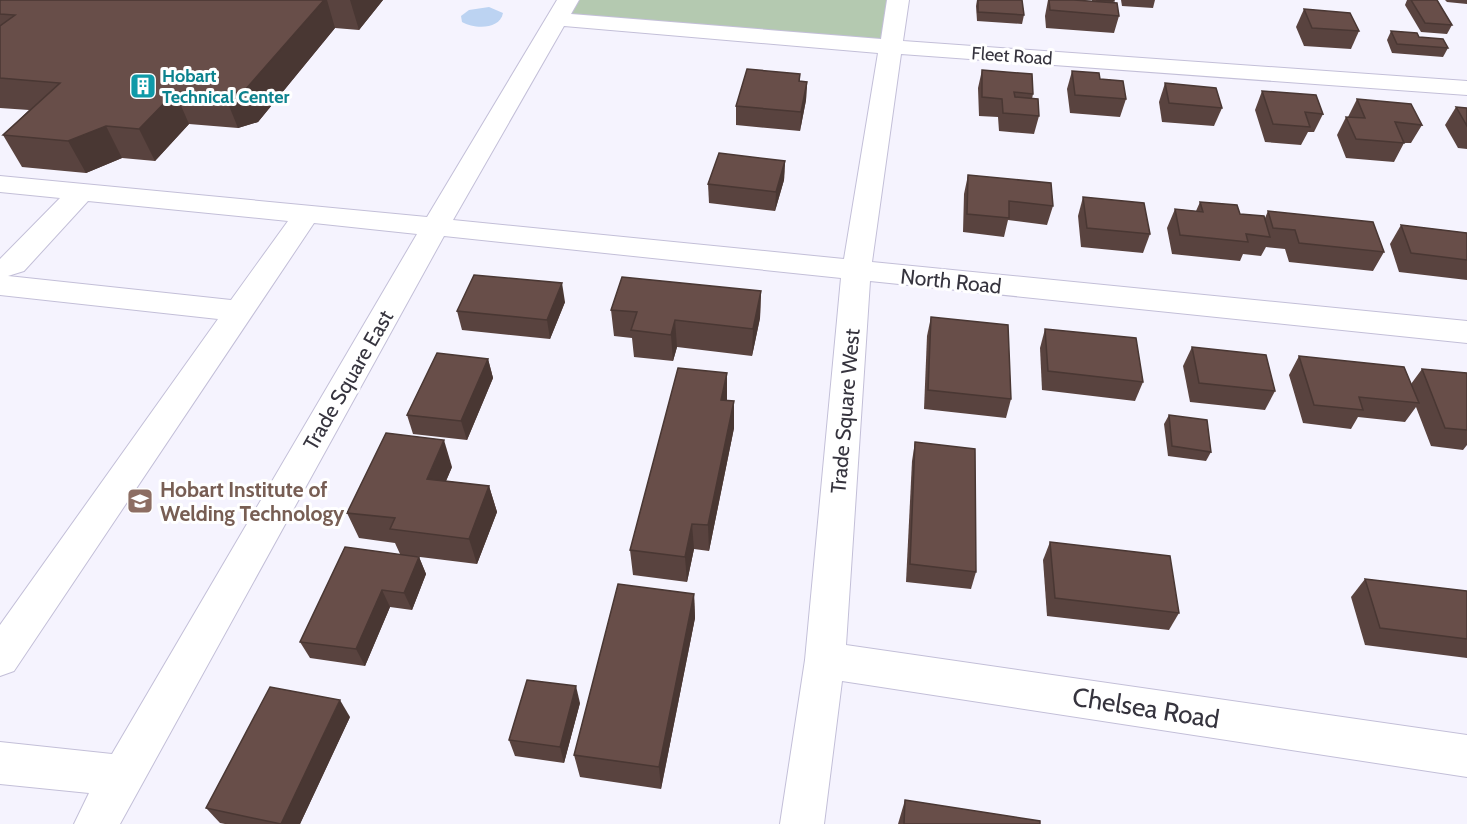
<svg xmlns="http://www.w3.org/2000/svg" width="1467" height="824" font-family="Cabin,sans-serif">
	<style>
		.green { fill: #b4c9b0 }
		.water { fill: #bcd3f2 }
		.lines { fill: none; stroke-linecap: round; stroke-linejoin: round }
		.minor-casing { stroke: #c3bfd8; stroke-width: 2 }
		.minor { fill: #fff; fill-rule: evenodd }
		.wall { fill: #59433f }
		.shaded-wall { fill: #493733 }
		.building { fill: #684e49; stroke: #493733; stroke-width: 1.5 }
		.labels { text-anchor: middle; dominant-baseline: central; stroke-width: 6; stroke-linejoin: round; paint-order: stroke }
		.far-street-label { font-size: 18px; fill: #36343e; stroke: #fff }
		.far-culture-label { font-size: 18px; font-weight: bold; fill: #0d838f; stroke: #fff; text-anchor: start }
		.street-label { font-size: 21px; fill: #36343e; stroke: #fff }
		.education-label { font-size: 21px; font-weight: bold; fill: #785e54; stroke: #fff; text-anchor: start }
		.near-street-label { font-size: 26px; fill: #36343e; stroke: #fff }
	</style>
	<rect width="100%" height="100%" fill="#f5f3fe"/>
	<!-- green -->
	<polygon class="green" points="568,0 898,0 892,47 557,19"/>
	<!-- water -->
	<path class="water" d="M489,7L503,13C500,30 474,29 462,22L461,16L469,10Z"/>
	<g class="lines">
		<defs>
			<path id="minor" d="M557,0H579L571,14L881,39L887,0H909L903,41L1467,81V95L901,54L872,262L1467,321V343L870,281L846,645L1467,735V777L842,681L824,824H780L805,660L841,278L444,236L120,824H74L89,793L0,784V742L112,754L417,234L314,223L14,671L0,676V625L218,319L0,295V259L60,198L0,192V176L427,217ZM564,26L878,53L844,259L453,220ZM88,201L288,221L231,300L8,276L24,271Z"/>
		</defs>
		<!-- minor casing -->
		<use href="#minor" class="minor-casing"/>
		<!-- minor -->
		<use href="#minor" class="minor"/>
	</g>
	<!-- wall -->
	<g class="wall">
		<polygon points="1,0 383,0 359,30 335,28 258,122 238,128 189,124 155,161 122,158 86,173 22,167 3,135 29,110 0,108 0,1"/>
		<polygon points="977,0 1022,0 1024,15 1022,24 977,21 976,6"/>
		<polygon points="1048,0 1074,0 1092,1 1092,0 1114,0 1113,3 1119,16 1114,33 1046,28 1045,16"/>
		<polygon points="1121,0 1155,0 1153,8 1122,6"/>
		<polygon points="1407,0 1437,0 1452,25 1447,34 1421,32 1405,5"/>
		<polygon points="1445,0 1467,0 1467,4 1447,2"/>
		<polygon points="1304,9 1359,31 1351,49 1304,46 1296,27"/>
		<polygon points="1391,31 1419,37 1448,48 1443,57 1392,53 1387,40"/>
		<polygon points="982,70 1033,94 1032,99 1039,116 1034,134 999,131 998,117 979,116 978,88"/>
		<polygon points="1072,71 1100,79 1126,99 1120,117 1070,113 1067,89"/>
		<polygon points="800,74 800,81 807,82 806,100 800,131 736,125 736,106"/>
		<polygon points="1165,83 1222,108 1214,126 1162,122 1159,102"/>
		<polygon points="1262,91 1323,114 1314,132 1308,132 1301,145 1265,142 1255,110"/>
		<polygon points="1357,99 1422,125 1411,143 1404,143 1394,162 1346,158 1337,135 1346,117 1348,117"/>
		<polygon points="1456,107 1467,108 1467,149 1458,148 1445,125"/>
		<polygon points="785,161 784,180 775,211 709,203 708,184"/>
		<polygon points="968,175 1053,206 1047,225 1008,220 1004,237 963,232 964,194"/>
		<polygon points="1083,197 1150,234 1143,253 1081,247 1078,216"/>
		<polygon points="1200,202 1240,214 1265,218 1268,211 1384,252 1373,271 1289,262 1285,249 1266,247 1261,256 1243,254 1240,261 1172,254 1167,228 1175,209 1196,211"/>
		<polygon points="1401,225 1467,233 1467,280 1399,272 1390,244"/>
		<polygon points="761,291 760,318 752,356 677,347 673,361 634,357 632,338 614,336 611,310"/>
		<polygon points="565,302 550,339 462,330 457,311"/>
		<polygon points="931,317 1011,399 1006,418 924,409 927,336"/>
		<polygon points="1045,329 1143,382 1135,401 1042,390 1040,348"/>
		<polygon points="1192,347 1275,391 1265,410 1190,402 1183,366"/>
		<polygon points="1299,356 1411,384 1422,369 1467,373 1467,445 1463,450 1431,446 1416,407 1405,422 1358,417 1351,429 1303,423 1289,375"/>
		<polygon points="488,359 493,378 467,440 413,434 407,415"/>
		<polygon points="727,401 734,428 709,551 694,549 687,582 633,575 630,550"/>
		<polygon points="1169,415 1211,452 1206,461 1168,456 1164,424"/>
		<polygon points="915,442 976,572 971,589 906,582 912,461"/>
		<polygon points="452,467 446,481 489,486 497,512 477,564 412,556 419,557 426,574 412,610 390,607 365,666 310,658 300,642 400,554 395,543 359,538 347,513"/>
		<polygon points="1050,542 1179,613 1169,630 1047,616 1043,560"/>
		<polygon points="1365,579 1467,591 1467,658 1365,645 1351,597"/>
		<polygon points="694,594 695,618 661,789 580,777 574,755"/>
		<polygon points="580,703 564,763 515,756 509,740"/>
		<polygon points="350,717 300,824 225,824 220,823 206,808"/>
		<polygon points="905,800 1040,824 898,824"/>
	</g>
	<!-- shaded-wall -->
	<g class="shaded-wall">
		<polygon points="324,0 327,0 335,28 258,122 238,128 225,96"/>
		<polygon points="350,0 383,0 359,30"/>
		<polygon points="807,82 806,100 800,131 801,112"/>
		<polygon points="175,92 189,124 155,161 139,129"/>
		<polygon points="106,126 122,158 86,173 68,141"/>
		<polygon points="785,161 784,180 775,211 776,192"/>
		<polygon points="562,283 565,302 550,339 547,320"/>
		<polygon points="761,291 760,318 752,356 753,329"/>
		<polygon points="675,320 677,347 673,361 671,335"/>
		<polygon points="488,359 493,378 467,440 461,421"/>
		<polygon points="727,373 727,400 721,427 721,400"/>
		<polygon points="734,401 734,428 709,551 708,525"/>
		<polygon points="444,440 452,467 436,504 427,479"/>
		<polygon points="489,486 497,512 477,564 469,539"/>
		<polygon points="692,524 694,549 687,582 685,557"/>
		<polygon points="419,557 426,574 412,610 404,593"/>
		<polygon points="382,590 390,607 365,666 356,649"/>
		<polygon points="694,594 695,618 661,789 659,767"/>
		<polygon points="576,686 580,703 564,763 560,747"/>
		<polygon points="340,700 350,717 300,824 281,824"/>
	</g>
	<!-- building -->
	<g class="building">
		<polygon points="1,0 324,0 245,90 225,96 175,92 139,129 106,126 68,141 3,135 60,83 0,78 0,26 15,15 0,14 0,1"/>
		<polygon points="978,0 1022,0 1024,15 978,12"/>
		<polygon points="1049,0 1074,0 1117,3 1119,16 1050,10"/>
		<polygon points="1096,0 1114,0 1114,1"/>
		<polygon points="1411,0 1437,0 1452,25 1425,23"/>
		<polygon points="1304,9 1350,13 1359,31 1312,28"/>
		<polygon points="1391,31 1417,33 1419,37 1443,39 1448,48 1397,44"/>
		<polygon points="747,69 800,74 799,81 807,82 801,112 736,106"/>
		<polygon points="982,70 1032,74 1033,94 1014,92 1015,97 1038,99 1039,116 1003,113 1002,99 982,97"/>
		<polygon points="1072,71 1099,73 1100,79 1123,81 1126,99 1075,95"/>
		<polygon points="1165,83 1216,88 1222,108 1169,103"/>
		<polygon points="1262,91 1316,95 1323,114 1305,112 1310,127 1273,124"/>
		<polygon points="1357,99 1411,104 1422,125 1395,122 1404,143 1356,139 1346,117 1365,118"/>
		<polygon points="1456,107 1467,108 1467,126"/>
		<polygon points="719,153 785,161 776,192 708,184"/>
		<polygon points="968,175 1051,183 1053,206 1009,201 1009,218 967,214"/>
		<polygon points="1083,197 1144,203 1150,234 1087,228"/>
		<polygon points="1200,202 1237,205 1240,214 1264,216 1270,237 1246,234 1248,242 1180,235 1175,209 1203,212"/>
		<polygon points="1268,211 1373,222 1384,252 1299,243 1295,230 1273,228"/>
		<polygon points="1401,225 1467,233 1467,260 1411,253"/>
		<polygon points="474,275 562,283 547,320 457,311"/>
		<polygon points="622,277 761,291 753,329 675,320 671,335 631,330 637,312 611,310"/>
		<polygon points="931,317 1008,325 1011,399 928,390"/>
		<polygon points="1045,329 1136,338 1143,382 1048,371"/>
		<polygon points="1192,347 1266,355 1275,391 1199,383"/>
		<polygon points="437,353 488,359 461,421 407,415"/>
		<polygon points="1299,356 1404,367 1419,403 1359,397 1363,410 1314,405"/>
		<polygon points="678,368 727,373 721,400 734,401 708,525 692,524 685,557 630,550"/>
		<polygon points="1422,369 1467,373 1467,430 1445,428"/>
		<polygon points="1169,415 1207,420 1211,452 1172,446"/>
		<polygon points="386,433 444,440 427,479 489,486 469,539 390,529 395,518 347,513"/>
		<polygon points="915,442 975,449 976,572 910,564"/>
		<polygon points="1050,542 1170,556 1179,613 1055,598"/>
		<polygon points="345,547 419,557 404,593 382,590 356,649 300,642"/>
		<polygon points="1365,579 1467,591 1467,639 1380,628"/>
		<polygon points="618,584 694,594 659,767 574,755"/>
		<polygon points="527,680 576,686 560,747 509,740"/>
		<polygon points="270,687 340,700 281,824 206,808"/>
		<polygon points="905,800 1040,821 1040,824 904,824"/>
	</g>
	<!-- icons -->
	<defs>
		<symbol id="building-square" viewBox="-11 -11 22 22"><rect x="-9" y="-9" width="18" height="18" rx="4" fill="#0f9aa8" stroke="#fff"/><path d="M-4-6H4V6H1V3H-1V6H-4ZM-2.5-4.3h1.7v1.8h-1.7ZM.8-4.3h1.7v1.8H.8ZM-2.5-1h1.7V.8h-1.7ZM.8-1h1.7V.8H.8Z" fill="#fff"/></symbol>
		<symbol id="university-square" viewBox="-11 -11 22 22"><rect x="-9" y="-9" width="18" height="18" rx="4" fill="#8d6e63" stroke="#fff"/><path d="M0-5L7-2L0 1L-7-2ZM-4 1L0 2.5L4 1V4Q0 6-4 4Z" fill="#fff"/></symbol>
	</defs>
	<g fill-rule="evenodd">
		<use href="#building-square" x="128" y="71" width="30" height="30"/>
		<use href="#university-square" x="125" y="486" width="30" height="30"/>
	</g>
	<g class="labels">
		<!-- far-street labels -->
		<g class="far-street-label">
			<text transform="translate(1012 56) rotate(4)">Fleet Road</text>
		</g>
		<!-- far-culture labels -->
		<g class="far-culture-label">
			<text x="162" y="76">Hobart<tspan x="162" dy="21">Technical Center</tspan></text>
		</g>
		<!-- street labels -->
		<g class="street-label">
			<text transform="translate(951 281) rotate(6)">North Road</text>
			<text transform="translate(348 380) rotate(-60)">Trade Square East</text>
			<text transform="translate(845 411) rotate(-85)">Trade Square West</text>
		</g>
		<!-- education labels -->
		<g class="education-label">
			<text x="160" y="489">Hobart Institute of<tspan x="160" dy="24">Welding Technology</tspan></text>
		</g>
		<!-- near-street labels -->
		<g class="near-street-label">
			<text transform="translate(1146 708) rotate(9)">Chelsea Road</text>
		</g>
	</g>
</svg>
